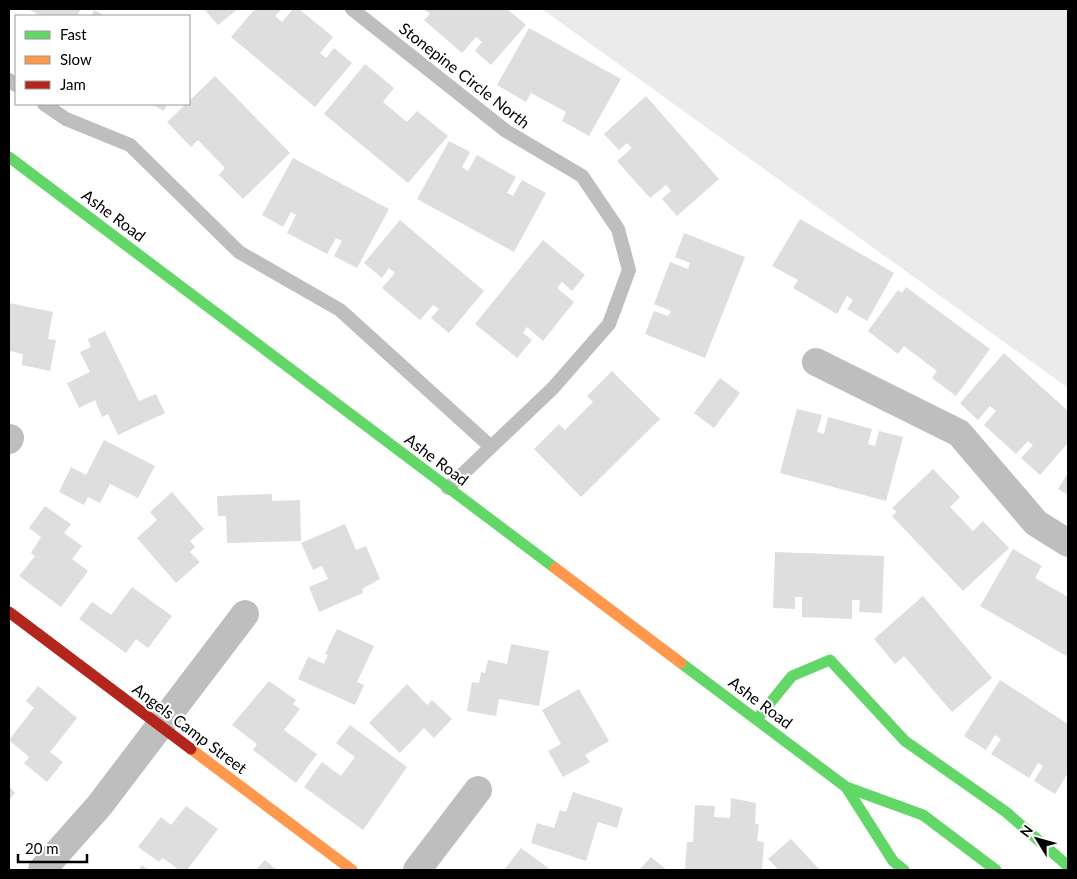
<svg xmlns="http://www.w3.org/2000/svg" width="1077" height="879" font-family="Lato,sans-serif">
	<style>
		.green { fill: #ebebeb }
		.building { fill: #dedede }
		.lines { fill: none; stroke-linecap: round; stroke-linejoin: round }
		.lane { stroke: #bebebe; stroke-width: 14 }
		.street { stroke: #bebebe; stroke-width: 28 }
		.fast { stroke: #63d668; stroke-width: 11 }
		.slow { stroke: #ff974d; stroke-width: 11 }
		.jam { stroke: #b3261e; stroke-width: 11 }
		.labels { text-anchor: middle; dominant-baseline: central; stroke-width: 4.5; stroke-linejoin: round; paint-order: stroke }
		.street-label { font-size: 16px; fill: #000; stroke: #fff }
	</style>
	<rect width="100%" height="100%" fill="#fff"/>
	<!-- green -->
	<polygon class="green" points="542,9 1068,9 1068,388"/>
	<!-- building -->
	<g class="building">
		<polygon points="28,9 81,9 77,16 41,16"/>
		<polygon points="204,9 238,9 218,25"/>
		<polygon points="255,9 282,9 275,16 282,22 293,9 299,9 333,37 320,53 326,58 334,48 352,63 315,107 231,37"/>
		<polygon points="424,9 507,9 526,25 491,65 475,51 482,42 476,37 462,53 424,20 430,14"/>
		<polygon points="94,10 106,16 91,16"/>
		<polygon points="529,28 621,79 589,136 562,121 566,112 531,93 526,102 497,85"/>
		<polygon points="365,64 394,88 383,102 407,122 417,111 448,136 408,183 324,114"/>
		<polygon points="215,76 290,153 243,199 219,175 225,168 198,140 191,147 167,122 186,104 189,104 189,101"/>
		<polygon points="646,96 719,179 677,216 662,199 671,191 666,185 650,198 617,161 632,148 627,143 619,150 604,134"/>
		<polygon points="151,104 167,104 164,111"/>
		<polygon points="449,141 470,152 462,167 468,171 477,155 516,177 507,193 513,196 522,180 546,193 514,252 417,199"/>
		<polygon points="293,158 389,209 357,268 334,256 342,241 336,238 327,254 287,233 296,215 291,212 283,227 262,215"/>
		<polygon points="800,219 894,273 867,321 847,309 853,300 847,296 837,314 793,288 798,280 772,266"/>
		<polygon points="400,220 484,291 449,333 431,318 439,309 433,305 420,320 382,288 395,273 389,268 382,278 364,263"/>
		<polygon points="684,233 745,257 705,358 645,334 654,311 668,316 671,311 654,304 670,262 688,269 690,263 675,257"/>
		<polygon points="543,240 585,275 572,291 562,282 557,288 574,302 543,341 527,327 523,333 532,340 517,358 475,324"/>
		<polygon points="906,287 990,349 956,396 932,378 937,371 904,346 898,354 868,331 898,290 902,293"/>
		<polygon points="9,303 53,312 48,339 56,340 50,371 22,365 23,354 10,351"/>
		<polygon points="105,331 139,401 156,394 165,413 118,435 108,414 102,417 95,400 79,408 67,383 90,372 80,352 91,347 88,339"/>
		<polygon points="1004,353 1068,411 1068,443 1040,475 1021,458 1033,445 1028,441 1016,454 984,425 996,411 990,406 978,420 960,403"/>
		<polygon points="612,371 660,419 581,497 534,449 559,424 565,430 593,402 587,396"/>
		<polygon points="720,378 740,393 714,428 694,413"/>
		<polygon points="797,409 822,415 817,432 824,434 828,417 872,429 868,444 875,446 879,431 903,437 886,501 780,473"/>
		<polygon points="104,440 155,466 138,498 110,484 100,503 88,497 84,505 59,492 71,467 86,475"/>
		<polygon points="933,469 960,497 950,507 973,531 983,521 1009,548 963,591 892,516 897,512 892,508"/>
		<polygon points="1068,473 1068,495 1058,489"/>
		<polygon points="172,492 204,529 190,541 195,547 190,552 200,562 176,583 137,538 157,520 150,512"/>
		<polygon points="272,494 272,501 300,500 301,541 227,543 226,516 218,516 217,496"/>
		<polygon points="45,506 71,524 64,533 82,546 72,559 88,571 61,607 19,576 35,556 31,553 41,537 29,528"/>
		<polygon points="345,524 356,550 366,546 380,579 362,589 363,593 319,612 309,587 328,579 322,566 313,570 301,543"/>
		<polygon points="1013,549 1042,566 1035,578 1068,597 1068,657 980,606"/>
		<polygon points="775,552 884,556 882,613 859,612 860,600 852,600 852,619 802,617 802,597 795,597 795,609 773,608"/>
		<polygon points="132,587 172,616 148,648 136,639 126,653 79,619 92,602 111,615"/>
		<polygon points="923,596 992,678 952,712 904,656 895,664 874,639"/>
		<polygon points="337,629 374,646 357,682 364,685 355,705 298,679 308,657 324,664 328,655 325,654"/>
		<polygon points="511,644 549,651 539,706 499,699 496,716 467,711 472,682 479,683 481,672 485,673 488,660 507,664"/>
		<polygon points="1000,680 1068,724 1068,773 1055,794 1034,781 1043,766 1038,763 1029,778 991,754 1001,739 995,735 986,750 964,736"/>
		<polygon points="269,681 296,700 293,704 300,709 284,730 317,754 296,783 253,750 257,744 232,725"/>
		<polygon points="407,684 427,705 432,700 452,719 434,738 424,728 400,753 369,723"/>
		<polygon points="38,686 77,718 50,752 63,762 47,782 24,763 29,757 9,740 34,708 26,701"/>
		<polygon points="579,689 609,741 585,755 590,762 563,777 548,751 561,744 542,710"/>
		<polygon points="350,725 407,767 363,830 304,787 322,762 341,776 355,757 336,743"/>
		<polygon points="9,786 15,793 9,800"/>
		<polygon points="573,792 623,808 617,828 598,822 586,861 531,843 537,823 554,828 560,810 566,812"/>
		<polygon points="731,798 756,803 755,824 759,824 757,841 764,842 762,870 685,869 687,842 693,842 695,805 715,806 714,817 730,818"/>
		<polygon points="186,806 218,829 187,870 179,870 163,858 159,862 138,847 161,817 171,825"/>
		<polygon points="791,839 820,870 779,870 768,859"/>
		<polygon points="521,848 551,870 504,870"/>
		<polygon points="651,857 667,870 639,870"/>
		<polygon points="265,860 277,870 256,870"/>
		<polygon points="142,865 148,870 138,870"/>
	</g>
	<g class="lines">
		<!-- lane -->
		<g class="lane">
			<polyline points="352,9 506,131 582,176 618,229 629,270 609,324 553,388 448,488"/>
			<polyline points="9,80 16,85"/>
			<polyline points="44,104 66,119 130,145 239,252 340,310 490,446"/>
		</g>
		<!-- street -->
		<g class="street">
			<polyline points="816,362 959,433 1036,523 1068,543"/>
			<polyline points="9,440 10,438"/>
			<polyline points="42,870 99,806 245,614"/>
			<polyline points="417,870 478,790"/>
		</g>
		<!-- fast -->
		<g class="fast">
			<polyline points="9,157 555,568"/>
			<polyline points="681,663 846,787 923,815 996,870"/>
			<polyline points="757,719 792,676 830,660 905,741 1006,812 1068,866"/>
			<polyline points="846,787 893,861 904,870"/>
		</g>
		<!-- slow -->
		<g class="slow">
			<polyline points="555,568 681,663"/>
			<polyline points="191,749 352,870"/>
		</g>
		<!-- jam -->
		<polyline class="jam" points="9,612 191,749"/>
	</g>
	<g class="labels">
		<!-- street labels -->
		<g class="street-label">
			<text transform="translate(465 75) rotate(38)">Stonepine Circle North</text>
			<text transform="translate(114 215) rotate(37)">Ashe Road</text>
			<text transform="translate(437 459) rotate(37)">Ashe Road</text>
			<text transform="translate(761 702) rotate(37)">Ashe Road</text>
			<text transform="translate(190 728) rotate(37)">Angels Camp Street</text>
		</g>
	</g>
	<!-- border -->
	<rect width="1077" height="879" fill="none" stroke="#000000" stroke-width="20"/>
	<!-- legend -->
	<rect x="15" y="15" width="175" height="90" fill="#ffffff" stroke="#999999"/>
	<rect x="25" y="31" width="25" height="8" fill="#63d668" stroke="#999999"/>
	<text x="60" y="40" font-size="15" fill="#000000">Fast</text>
	<rect x="25" y="56" width="25" height="8" fill="#ff974d" stroke="#999999"/>
	<text x="60" y="65" font-size="15" fill="#000000">Slow</text>
	<rect x="25" y="81" width="25" height="8" fill="#b3261e" stroke="#999999"/>
	<text x="60" y="90" font-size="15" fill="#000000">Jam</text>
	<!-- north arrow -->
	<g transform="translate(1037 839) rotate(307)" stroke="#ffffff" stroke-width="4" paint-order="stroke">
	<path d="M0-4L9 19L0 12L-9 19Z" fill="#000000"/>
	<text y="-8" font-size="14" font-weight="bold" text-anchor="middle" fill="#000000">N</text>
	</g>
	<!-- scale -->
	<path d="M18 854v8h69v-8" fill="none" stroke="#000000" stroke-width="2.5"/>
	<text x="25" y="854" font-size="15" fill="#000000" stroke="#ffffff" stroke-width="4" paint-order="stroke">20 m</text>
</svg>
